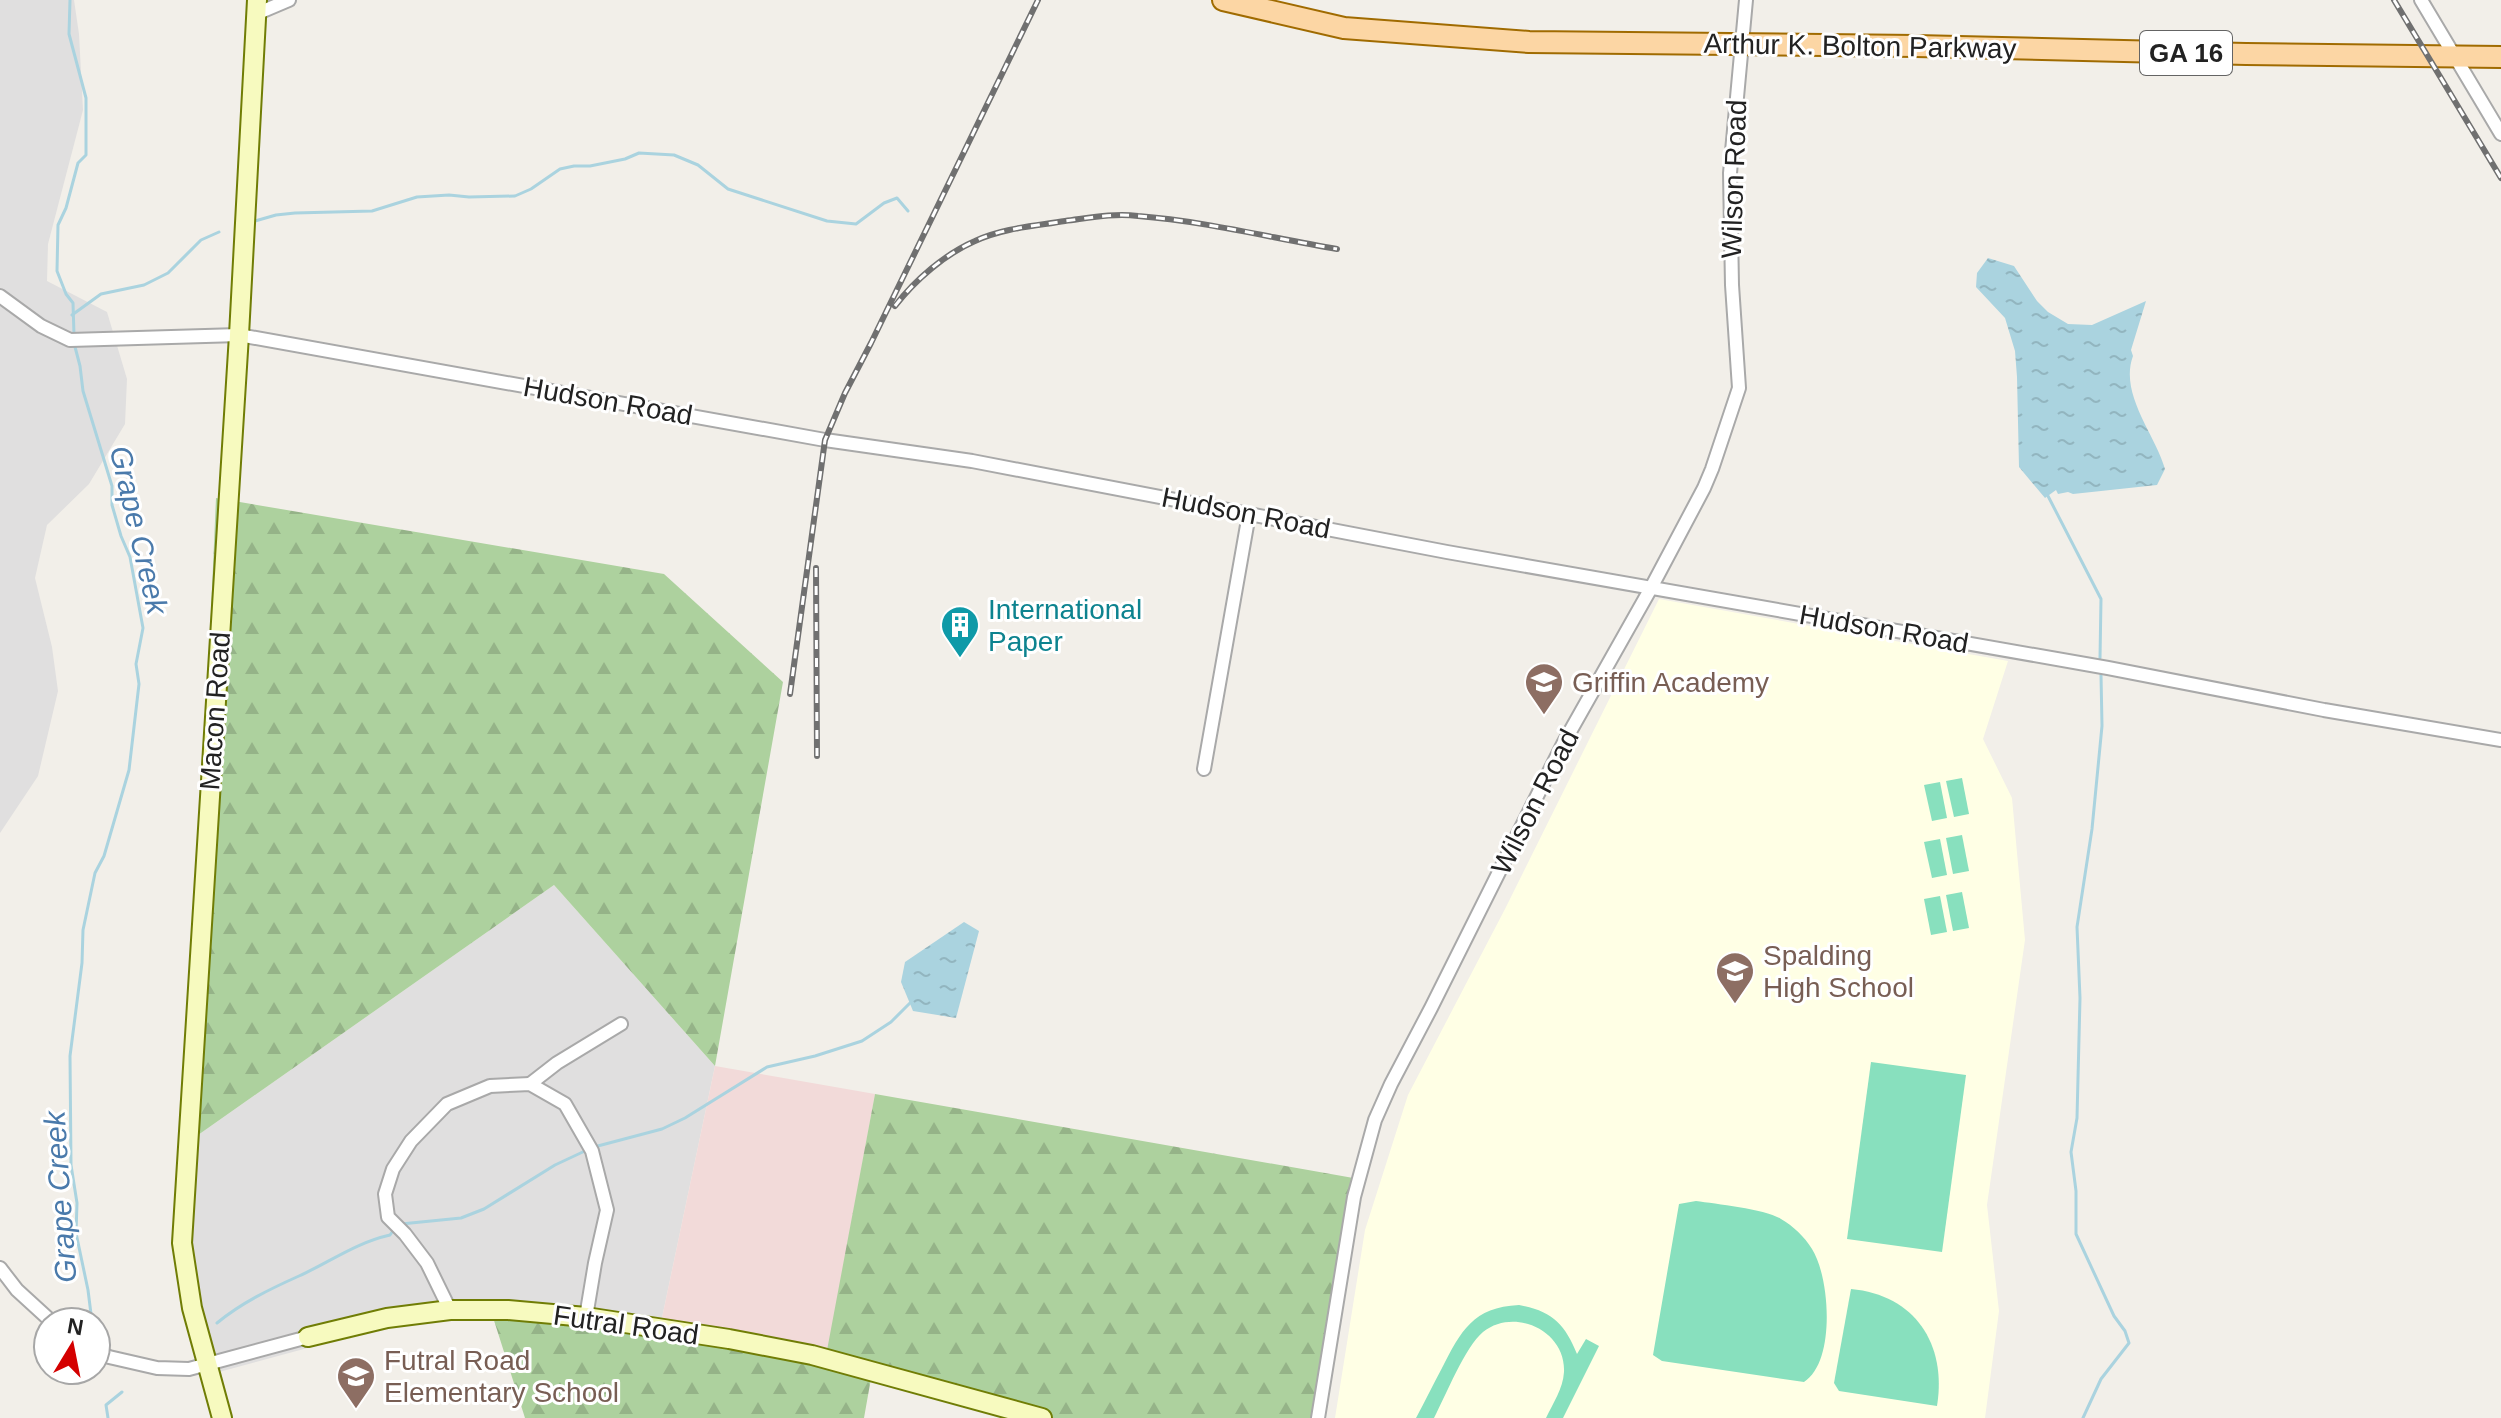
<svg xmlns="http://www.w3.org/2000/svg" width="2501" height="1418" font-family="Arial,sans-serif">
	<style>
		.residential { fill: #e0dfdf }
		.commercial { fill: #f2dad9 }
		.education { fill: #ffffe5 }
		.forest { fill: url(#forest-firs) }
		.pitch { fill: #88e0be }
		.water { fill: url(#water-ripples) }
		.lines { fill: none; stroke-linecap: round; stroke-linejoin: round }
		.stream { stroke: #aad3df; stroke-width: 3 }
		.street-casing { stroke: #a9a9a9; stroke-width: 16 }
		.secondary-casing { stroke: #707d05; stroke-width: 22 }
		.primary-casing { stroke: #a06b00; stroke-width: 24 }
		.street { stroke: #fff; stroke-width: 12 }
		.secondary { stroke: #f7fabf; stroke-width: 18 }
		.primary { stroke: #fcd6a4; stroke-width: 20 }
		.rail-casing { stroke: #707070; stroke-width: 6 }
		.rail { stroke: #fff; stroke-width: 3; stroke-dasharray: 9; stroke-linecap: butt }
		.labels { text-anchor: middle; dominant-baseline: central; stroke-width: 6; stroke-linejoin: round; paint-order: stroke }
		.shield { fill: #fff; stroke: #646464; stroke-width: 2 }
		.shield-label { font-size: 26px; font-weight: bold; fill: #222 }
		.street-label { font-size: 28px; fill: #222; stroke: #fff }
		.culture-label { font-size: 28px; fill: #0d838f; stroke: #fff; text-anchor: start }
		.education-label { font-size: 28px; fill: #785e54; stroke: #fff; text-anchor: start }
		.water-label { font-size: 30px; font-style: italic; fill: #4a7aab; stroke: #fff }
	</style>
	<defs>
		<pattern id="forest-firs" width="22" height="20" patternUnits="userSpaceOnUse" patternTransform="scale(2)"><rect width="22" height="20" fill="#add19e"/><path d="M5 1l3.5 6h-7zM16 11l3.5 6h-7z" fill="#95b388"/></pattern>
		<pattern id="water-ripples" width="26" height="14" patternUnits="userSpaceOnUse" patternTransform="scale(2)"><rect width="26" height="14" fill="#aad3df"/><path d="M2 4q2-2 4 0t4 0M15 11q2-2 4 0t4 0" fill="none" stroke="#92b5bf"/></pattern>
	</defs>
	<rect width="100%" height="100%" fill="#f2efe9"/>
	<!-- residential -->
	<g class="residential">
		<polygon points="0,0 74,0 79,34 83,110 48,244 47,281 107,312 127,379 125,424 89,484 47,525 35,578 52,647 58,691 38,776 0,833"/>
		<polygon points="554,885 715,1066 659,1332 510,1309 385,1327 208,1375 185,1282 181,1147"/>
	</g>
	<!-- commercial -->
	<polygon class="commercial" points="715,1066 875,1094 826,1361 659,1332"/>
	<!-- education -->
	<polygon class="education" points="1659,599 2008,661 1983,739 2012,798 2025,940 1987,1205 1999,1311 1985,1418 1335,1418 1365,1230 1408,1095 1505,909"/>
	<!-- forest -->
	<g class="forest">
		<polygon points="216,498 664,574 783,682 715,1066 554,885 181,1147 200,863"/>
		<polygon points="875,1094 1359,1179 1315,1418 1037,1418 873,1367 864,1418 525,1418 491,1311 825,1361"/>
	</g>
	<!-- pitch -->
	<g class="pitch">
		<polygon points="1962,778 1969,814 1954,817 1946,781"/>
		<polygon points="1940,782 1947,818 1932,821 1924,785"/>
		<polygon points="1962,835 1969,871 1953,874 1946,838"/>
		<polygon points="1940,839 1947,875 1932,878 1924,842"/>
		<polygon points="1962,892 1969,928 1953,931 1946,895"/>
		<polygon points="1940,896 1947,932 1931,935 1924,899"/>
		<polygon points="1871,1062 1966,1075 1942,1252 1847,1239"/>
		<path d="M1696,1201C1716,1204 1766,1209 1781,1219C1793,1226 1804,1236 1812,1249C1830,1277 1836,1362 1804,1382L1662,1361L1653,1355L1679,1204Z"/>
		<path d="M1851,1289C1915,1295 1947,1344 1937,1406L1839,1391L1834,1383Z"/>
		<path d="M1519,1305C1552,1311 1565,1324 1577,1354L1586,1339L1599,1346L1563,1418H1546C1553,1403 1563,1389 1564,1372C1566,1331 1515,1307 1483,1332C1465,1347 1446,1395 1434,1418H1416C1425,1401 1433,1385 1442,1368C1461,1331 1473,1307 1519,1305Z"/>
	</g>
	<!-- water -->
	<g class="water">
		<path d="M1988,258L2014,266L2037,301L2048,312L2068,324L2092,325L2146,301L2131,350L2133,356C2119,394 2155,434 2165,469L2157,485L2073,494L2068,492L2058,494L2056,490L2045,498L2019,467L2017,377L2015,351L2005,318L1976,287L1977,273Z"/>
		<polygon points="964,922 979,931 956,1018 913,1011 901,982 905,962"/>
	</g>
	<g class="lines">
		<!-- stream -->
		<g class="stream">
			<polyline points="70,0 69,34 86,98 86,155 78,163 66,208 58,225 57,271 66,294 73,303 74,335"/>
			<polyline points="255,221 276,215 295,213 372,211 417,197 449,195 469,197 515,196 531,189 560,169 574,166 590,166 625,159 639,153 674,155 698,165 728,189 827,221 856,224 884,203 897,198 908,211"/>
			<polyline points="72,315 101,294 144,285 168,273 201,240 219,232"/>
			<polyline points="74,343 80,366 83,391 112,486 112,505 121,536 130,557 143,628 136,664 139,684 129,770 104,856 95,873 83,930 82,963 70,1056 71,1165 77,1203 76,1233 88,1290 91,1314"/>
			<polyline points="2048,496 2101,599 2100,658"/>
			<polyline points="594,1147 662,1129 685,1118 767,1067 815,1056 862,1041 891,1022 910,1003"/>
			<polyline points="401,1224 461,1218 484,1209 555,1165 587,1150"/>
			<path d="M217,1323C241,1303 270,1289 299,1276C330,1262 355,1243 390,1235L395,1228"/>
			<polyline points="108,1418 106,1405 122,1392"/>
			<polyline points="2083,1418 2101,1379 2129,1343 2125,1331 2114,1316 2076,1234 2076,1191 2071,1152 2077,1118 2080,998 2077,927 2092,829 2102,726 2101,675"/>
		</g>
		<defs>
			<g id="street">
				<polyline points="2421,0 2501,134"/>
				<polyline points="256,14 289,0"/>
				<polyline points="0,296 41,326 70,340 239,335 825,440 972,461 1447,552 2108,668 2324,710 2501,740"/>
				<polyline points="1204,769 1249,514"/>
				<polyline points="530,1084 557,1063 621,1024"/>
				<polyline points="0,1268 17,1290 52,1322"/>
				<polyline points="450,1310 427,1263 405,1234 388,1217 385,1194 393,1169 411,1141 447,1104 490,1086 530,1084 565,1104 592,1151 607,1210 595,1263 586,1317"/>
				<polyline points="96,1350 109,1357 157,1368 189,1369 308,1337"/>
				<polyline points="1318,1418 1354,1197 1375,1120 1391,1084 1431,1008 1563,744 1651,588 1704,488 1712,469 1739,388 1732,285 1730,173 1746,0"/>
			</g>
			<g id="secondary">
				<polyline points="308,1337 387,1318 450,1310 508,1310 586,1317 729,1339 812,1355 1042,1418"/>
				<polyline points="222,1418 192,1308 182,1243 239,335 257,0"/>
			</g>
			<polyline id="primary" points="1223,0 1344,28 1529,42 1916,46 2246,54 2501,57"/>
		</defs>
		<!-- street casing -->
		<use href="#street" class="street-casing"/>
		<!-- secondary casing -->
		<use href="#secondary" class="secondary-casing"/>
		<!-- primary casing -->
		<use href="#primary" class="primary-casing"/>
		<!-- street -->
		<use href="#street" class="street"/>
		<!-- secondary -->
		<use href="#secondary" class="secondary"/>
		<!-- primary -->
		<use href="#primary" class="primary"/>
		<defs>
			<g id="rail">
				<polyline points="2394,0 2501,178"/>
				<path d="M895,306C915,280 945,254 975,241C1003,228 1035,226 1065,221C1089,218 1113,213 1138,216C1204,221 1272,238 1337,249"/>
				<polyline points="816,568 817,756"/>
				<polyline points="790,694 825,440 845,393 871,343 1038,0"/>
			</g>
		</defs>
		<!-- rail casing -->
		<use href="#rail" class="rail-casing"/>
		<!-- rail -->
		<use href="#rail" class="rail"/>
	</g>
	<!-- icons -->
	<defs>
		<symbol id="building-pin" viewBox="-11 -11 22 30"><path d="M0 17L-7.5 6A9.5 9.5 0 1 1 7.5 6Z" fill="#0f9aa8" stroke="#fff"/><path d="M-4-6H4V6H1V3H-1V6H-4ZM-2.5-4.3h1.7v1.8h-1.7ZM.8-4.3h1.7v1.8H.8ZM-2.5-1h1.7V.8h-1.7ZM.8-1h1.7V.8H.8Z" fill="#fff"/></symbol>
		<symbol id="school-pin" viewBox="-11 -11 22 30"><path d="M0 17L-7.5 6A9.5 9.5 0 1 1 7.5 6Z" fill="#8d6e63" stroke="#fff"/><path d="M0-5L7-2L0 1L-7-2ZM-4 1L0 2.5L4 1V4Q0 6-4 4Z" fill="#fff"/></symbol>
	</defs>
	<g fill-rule="evenodd">
		<use href="#building-pin" x="938" y="603" width="44" height="60"/>
		<use href="#school-pin" x="1522" y="660" width="44" height="60"/>
		<use href="#school-pin" x="1713" y="949" width="44" height="60"/>
		<use href="#school-pin" x="334" y="1354" width="44" height="60"/>
	</g>
	<g class="labels">
		<!-- shield labels -->
		<rect class="shield" x="2140" y="31" width="92" height="44" rx="6"/>
		<g class="shield-label">
			<text x="2186" y="53">GA 16</text>
		</g>
		<!-- street labels -->
		<g class="street-label">
			<text transform="translate(1860 46) rotate(1)">Arthur K. Bolton Parkway</text>
			<text transform="translate(1734 179) rotate(-88)">Wilson Road</text>
			<text transform="translate(608 401) rotate(10)">Hudson Road</text>
			<text transform="translate(1246 513) rotate(11)">Hudson Road</text>
			<text transform="translate(1884 629) rotate(10)">Hudson Road</text>
			<text transform="translate(215 711) rotate(-86)">Macon Road</text>
			<text transform="translate(1535 802) rotate(-63)">Wilson Road</text>
			<text transform="translate(626 1325) rotate(8)">Futral Road</text>
		</g>
		<!-- culture labels -->
		<g class="culture-label">
			<text x="988" y="609">International<tspan x="988" dy="32">Paper</tspan></text>
		</g>
		<!-- education labels -->
		<g class="education-label">
			<text x="1572" y="682">Griffin Academy</text>
			<text x="1763" y="955">Spalding<tspan x="1763" dy="32">High School</tspan></text>
			<text x="384" y="1360">Futral Road<tspan x="384" dy="32">Elementary School</tspan></text>
		</g>
		<!-- water labels -->
		<g class="water-label">
			<text transform="translate(139 530) rotate(77)">Grape Creek</text>
			<text transform="translate(60 1197) rotate(-94)">Grape Creek</text>
		</g>
	</g>
	<!-- north arrow -->
	<g transform="translate(72 1346) rotate(10)"><circle r="38" fill="#ffffff" stroke="#a7a7a7" stroke-width="2"/>
	<path d="M0-6L14 30L0 20L-14 30Z" fill="#d40000"/>
	<text y="-12" font-size="22" font-weight="bold" text-anchor="middle" fill="#222222">N</text>
	</g>
</svg>
